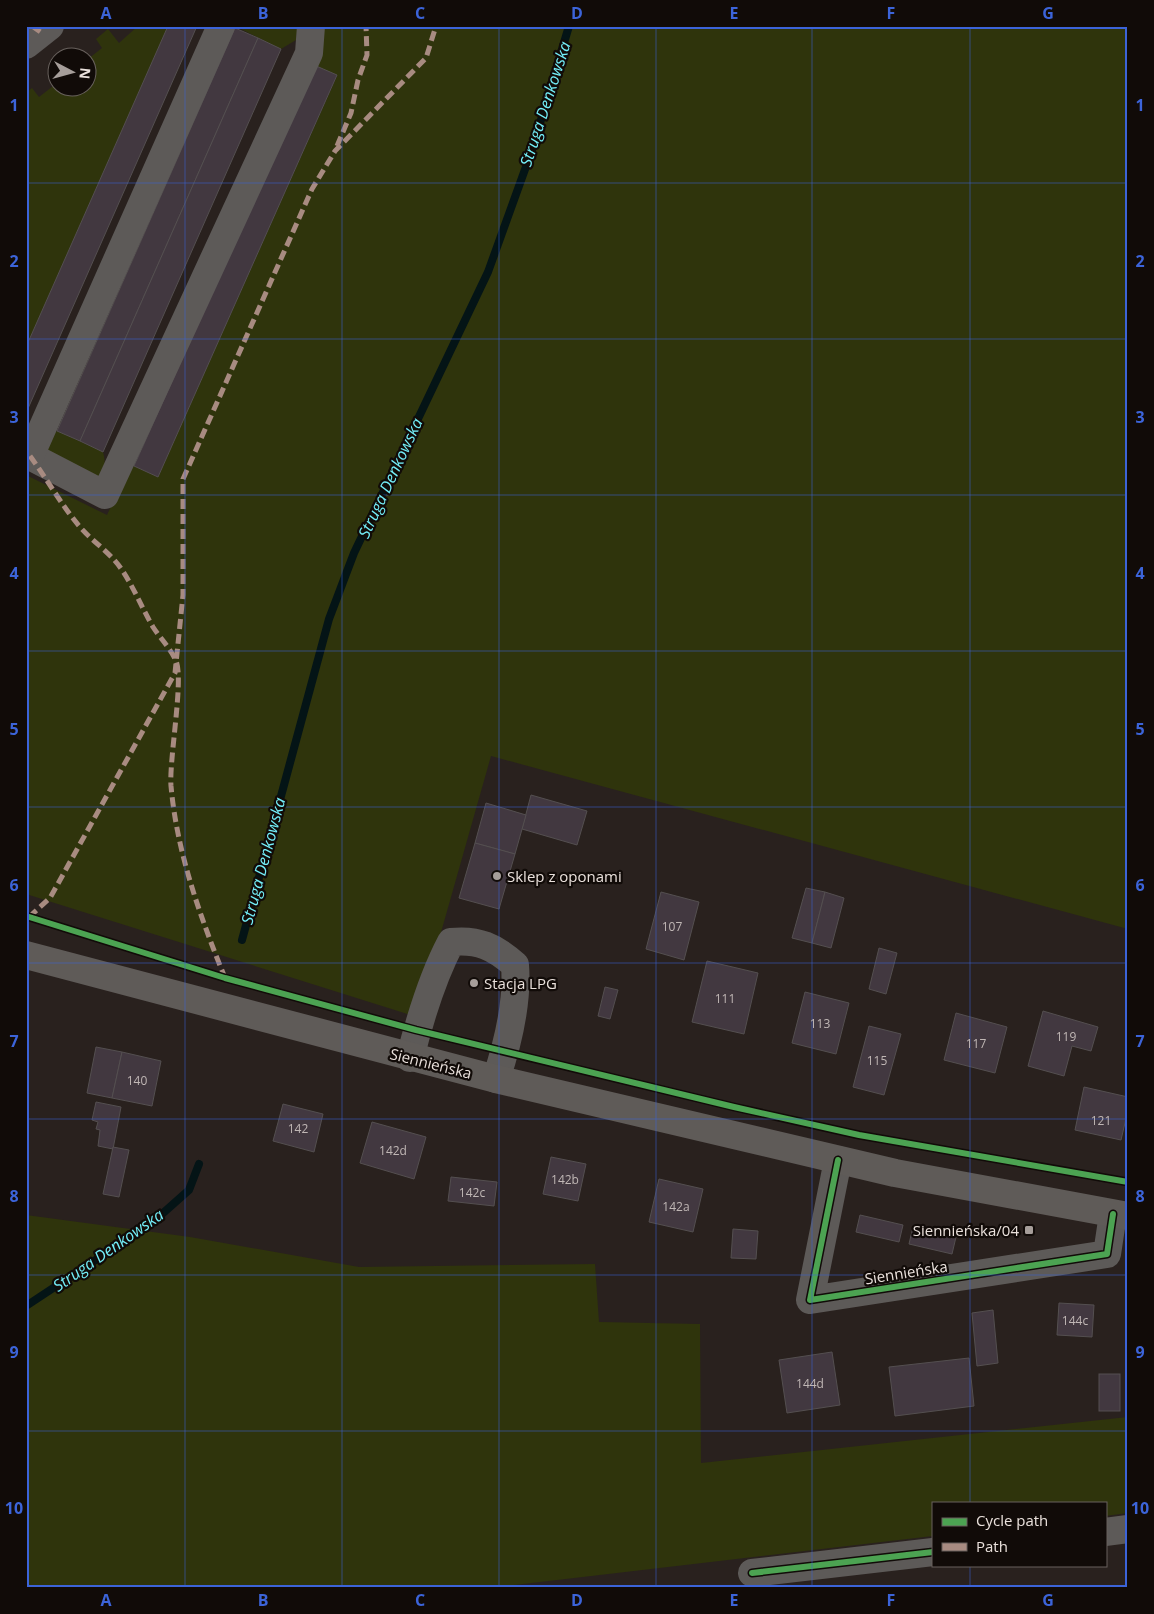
<svg xmlns="http://www.w3.org/2000/svg" width="1154" height="1614" font-family="'Open Sans',sans-serif">
	<style>
		.green { fill: #2f340c }
		.lines { fill: none; stroke-linecap: round; stroke-linejoin: round }
		.stream { stroke: #041416; stroke-width: 8 }
		.building { fill: #423840; stroke: #544f50 }
		.minor { stroke: #5d5a58; stroke-width: 28 }
		.major { stroke: #5f5b58; stroke-width: 28 }
		.quiet { stroke: #a88b81; stroke-width: 5; stroke-dasharray: 10 5; stroke-linecap: butt }
		.cycleway-casing { stroke: #110b08; stroke-width: 9 }
		.cycleway { stroke: #4ca352; stroke-width: 6 }
		.grid { fill: none; stroke: #3c64d9; stroke-width: 1; stroke-opacity: 0.55 }
		.poi-dot { fill: #a69e9a; stroke: #110b08; stroke-width: 2 }
		.labels { text-anchor: middle; dominant-baseline: central; stroke-width: 4.5; stroke-linejoin: round; paint-order: stroke }
		.number-label { font-size: 12px; fill: #c0b7b5 }
		.poi-label { font-size: 15px; fill: #eae1dc; stroke: #110b08; text-anchor: start }
		.street-label { font-size: 15px; fill: #eae1dc; stroke: #110b08 }
		.water-label { font-size: 16px; font-style: italic; fill: #74eff9; stroke: #110b08 }
		.neatline { fill: none; stroke: #3c64d9; stroke-width: 2 }
		.grid-label { font-size: 16px; text-anchor: middle; font-weight: bold; fill: #3c64d9 }
	</style>
	<rect width="100%" height="100%" fill="#29211e"/>
	<!-- green -->
	<g class="green">
		<polygon points="138,26 168,26 26,347 26,93 32,88 39,97 57,83 58,88 88,88 88,59 102,48 96,39 108,29 119,43"/>
		<polygon points="235,26 298,26 296,40 281,49"/>
		<polygon points="321,26 1128,26 1128,929 491,756 417,1017 26,894 26,475 107,515 126,474 134,466 158,477 337,76 314,65"/>
		<path d="M57,431L103,452C106,464 106,473 94,479L42,448L49,436Z"/>
		<polygon points="26,1215 190,1237 359,1267 595,1264 599,1322 700,1324 701,1463 1128,1417 1128,1513 1105,1516 1105,1503 933,1503 933,1536 488,1588 26,1588"/>
	</g>
	<g class="lines">
		<!-- stream -->
		<g class="stream">
			<polyline points="242,940 329,619 354,553 488,272 532,150 569,26"/>
			<polyline points="26,1306 153,1222 189,1190 199,1164"/>
		</g>
	</g>
	<!-- building -->
	<g class="building">
		<polygon points="168,26 197,26 26,413 26,347"/>
		<polygon points="235,28 258,38 80,441 57,431"/>
		<polygon points="258,38 281,49 103,452 80,441"/>
		<polygon points="314,65 337,75 158,477 134,466"/>
		<polygon points="531,795 587,811 577,845 522,829"/>
		<polygon points="486,803 526,815 515,854 475,843"/>
		<polygon points="475,843 515,854 499,909 459,898"/>
		<polygon points="806,888 825,892 812,943 792,938"/>
		<polygon points="661,892 699,902 684,960 646,949"/>
		<polygon points="825,892 844,898 831,948 812,943"/>
		<polygon points="879,948 897,953 886,994 869,989"/>
		<polygon points="707,961 758,973 744,1034 692,1022"/>
		<polygon points="605,987 618,990 610,1019 598,1016"/>
		<polygon points="805,992 849,1003 836,1054 792,1043"/>
		<polygon points="1043,1011 1098,1027 1091,1051 1072,1046 1064,1076 1028,1066"/>
		<polygon points="956,1013 1007,1027 995,1073 944,1060"/>
		<polygon points="869,1026 901,1034 884,1095 853,1087"/>
		<polygon points="96,1047 122,1052 112,1098 87,1093"/>
		<polygon points="122,1052 161,1061 152,1106 112,1098"/>
		<polygon points="1084,1087 1128,1097 1128,1110 1121,1140 1075,1130"/>
		<polygon points="96,1102 121,1107 113,1149 98,1146 100,1130 96,1129 98,1122 92,1120"/>
		<polygon points="283,1104 323,1114 314,1152 273,1141"/>
		<polygon points="372,1122 426,1137 414,1179 360,1163"/>
		<polygon points="113,1147 129,1150 119,1197 103,1194"/>
		<polygon points="551,1157 586,1164 578,1201 543,1194"/>
		<polygon points="451,1177 497,1182 494,1206 448,1201"/>
		<polygon points="659,1179 703,1189 693,1232 649,1222"/>
		<polygon points="860,1215 903,1225 899,1242 856,1232"/>
		<polygon points="913,1227 956,1237 952,1254 909,1244"/>
		<polygon points="733,1229 758,1231 756,1259 731,1258"/>
		<polygon points="1059,1303 1094,1305 1092,1337 1057,1335"/>
		<polygon points="993,1310 998,1363 977,1366 972,1313"/>
		<polygon points="832,1352 840,1405 787,1413 779,1360"/>
		<polygon points="969,1358 974,1406 895,1416 889,1367"/>
		<rect x="1099" y="1374" width="21" height="37"/>
	</g>
	<g class="lines">
		<!-- minor -->
		<g class="minor">
			<polyline points="26,45 50,26"/>
			<polyline points="26,454 105,495 309,53 311,26"/>
			<polyline points="30,456 221,26"/>
			<path d="M410,1058C420,1018 432,978 451,942C478,939 495,947 515,965C518,1003 508,1043 496,1079"/>
			<polyline points="838,1160 810,1300 1107,1254 1113,1214"/>
			<polyline points="1105,1532 1128,1529"/>
			<polyline points="752,1573 933,1552"/>
		</g>
		<!-- major -->
		<polyline class="major" points="26,955 496,1079 895,1173 1128,1216"/>
		<!-- quiet -->
		<g class="quiet">
			<polyline points="32,26 42,33"/>
			<polyline points="337,146 351,113 358,80 367,55 366,26"/>
			<path d="M30,456C47,479 62,506 80,527C94,543 111,553 122,570C134,588 142,608 153,627C160,638 171,649 176,661C184,679 169,759 171,786C177,853 200,916 225,978"/>
			<polyline points="29,917 50,898 175,673 183,595 183,479 312,189 335,151 426,58 436,26"/>
		</g>
		<defs>
			<g id="cycleway">
				<polyline points="26,916 225,978 416,1030 734,1107 859,1135 1128,1182"/>
				<polyline points="838,1160 810,1300 1107,1254 1113,1214"/>
				<polyline points="752,1573 933,1552"/>
			</g>
		</defs>
		<!-- cycleway casing -->
		<use href="#cycleway" class="cycleway-casing"/>
		<!-- cycleway -->
		<use href="#cycleway" class="cycleway"/>
	</g>
	<!-- grid -->
	<path class="grid" d="M185,26V1588M342,26V1588M499,26V1588M656,26V1588M812,26V1588M970,26V1503M26,183H1128M26,339H1128M26,495H1128M26,651H1128M26,807H1128M26,963H1128M26,1119H1128M26,1275H1128M26,1431H1128M970,1565V1588"/>
	<!-- markers -->
	<g class="poi-dot">
		<circle cx="497" cy="876" r="5"/>
		<circle cx="474" cy="983" r="5"/>
		<rect x="1024" y="1225" width="10" height="10" rx="2.5"/>
	</g>
	<g class="labels">
		<!-- number labels -->
		<g class="number-label">
			<text x="672" y="926">107</text>
			<text x="725" y="998">111</text>
			<text x="820" y="1023">113</text>
			<text x="1066" y="1036">119</text>
			<text x="976" y="1043">117</text>
			<text x="877" y="1060">115</text>
			<text x="137" y="1080">140</text>
			<text x="1101" y="1120">121</text>
			<text x="298" y="1128">142</text>
			<text x="393" y="1150">142d</text>
			<text x="565" y="1179">142b</text>
			<text x="472" y="1192">142c</text>
			<text x="676" y="1206">142a</text>
			<text x="1075" y="1320">144c</text>
			<text x="810" y="1383">144d</text>
		</g>
		<!-- poi labels -->
		<g class="poi-label">
			<text x="507" y="876">Sklep z oponami</text>
			<text x="484" y="983">Stacja LPG</text>
			<text x="1019" y="1230" text-anchor="end">Siennieńska/04</text>
		</g>
		<!-- street labels -->
		<g class="street-label">
			<text transform="translate(431 1063) rotate(14)">Siennieńska</text>
			<text transform="translate(906 1272) rotate(-9)">Siennieńska</text>
		</g>
		<!-- water labels -->
		<g class="water-label">
			<text transform="translate(545 104) rotate(-72)">Struga Denkowska</text>
			<text transform="translate(390 478) rotate(-65)">Struga Denkowska</text>
			<text transform="translate(263 861) rotate(-75)">Struga Denkowska</text>
			<text transform="translate(108 1250) rotate(-35)">Struga Denkowska</text>
		</g>
	</g>
	<!-- border -->
	<rect width="1154" height="1614" fill="none" stroke="#110b08" stroke-width="55"/>
	<!-- legend -->
	<rect x="932" y="1502" width="175" height="65" fill="#110b08" stroke="#68615d"/>
	<rect x="942" y="1518" width="25" height="8" fill="#4ca352" stroke="#68615d"/>
	<text x="976" y="1526" font-size="15" fill="#eae1dc">Cycle path</text>
	<rect x="942" y="1543" width="25" height="8" fill="#a88b81" stroke="#68615d"/>
	<text x="976" y="1552" font-size="15" fill="#eae1dc">Path</text>
	<!-- north arrow -->
	<g transform="translate(72 72) rotate(96)"><circle r="24" fill="#110b08" stroke="#68615d"/>
	<path d="M0-4L9 19L0 12L-9 19Z" fill="#a69e9a"/>
	<text y="-8" font-size="14" font-weight="bold" text-anchor="middle" fill="#eae1dc">N</text>
	</g>
	<rect x="28" y="28" width="1098" height="1558" class="neatline"/>
	<g class="grid-label">
		<text x="106" y="19">A</text>
		<text x="263" y="19">B</text>
		<text x="420" y="19">C</text>
		<text x="577" y="19">D</text>
		<text x="734" y="19">E</text>
		<text x="891" y="19">F</text>
		<text x="1048" y="19">G</text>
		<text x="14" y="111">1</text>
		<text x="1140" y="111">1</text>
		<text x="14" y="267">2</text>
		<text x="1140" y="267">2</text>
		<text x="14" y="423">3</text>
		<text x="1140" y="423">3</text>
		<text x="14" y="579">4</text>
		<text x="1140" y="579">4</text>
		<text x="14" y="735">5</text>
		<text x="1140" y="735">5</text>
		<text x="14" y="891">6</text>
		<text x="1140" y="891">6</text>
		<text x="14" y="1047">7</text>
		<text x="1140" y="1047">7</text>
		<text x="14" y="1202">8</text>
		<text x="1140" y="1202">8</text>
		<text x="14" y="1358">9</text>
		<text x="1140" y="1358">9</text>
		<text x="14" y="1514">10</text>
		<text x="1140" y="1514">10</text>
		<text x="106" y="1606">A</text>
		<text x="263" y="1606">B</text>
		<text x="420" y="1606">C</text>
		<text x="577" y="1606">D</text>
		<text x="734" y="1606">E</text>
		<text x="891" y="1606">F</text>
		<text x="1048" y="1606">G</text>
	</g>
</svg>
